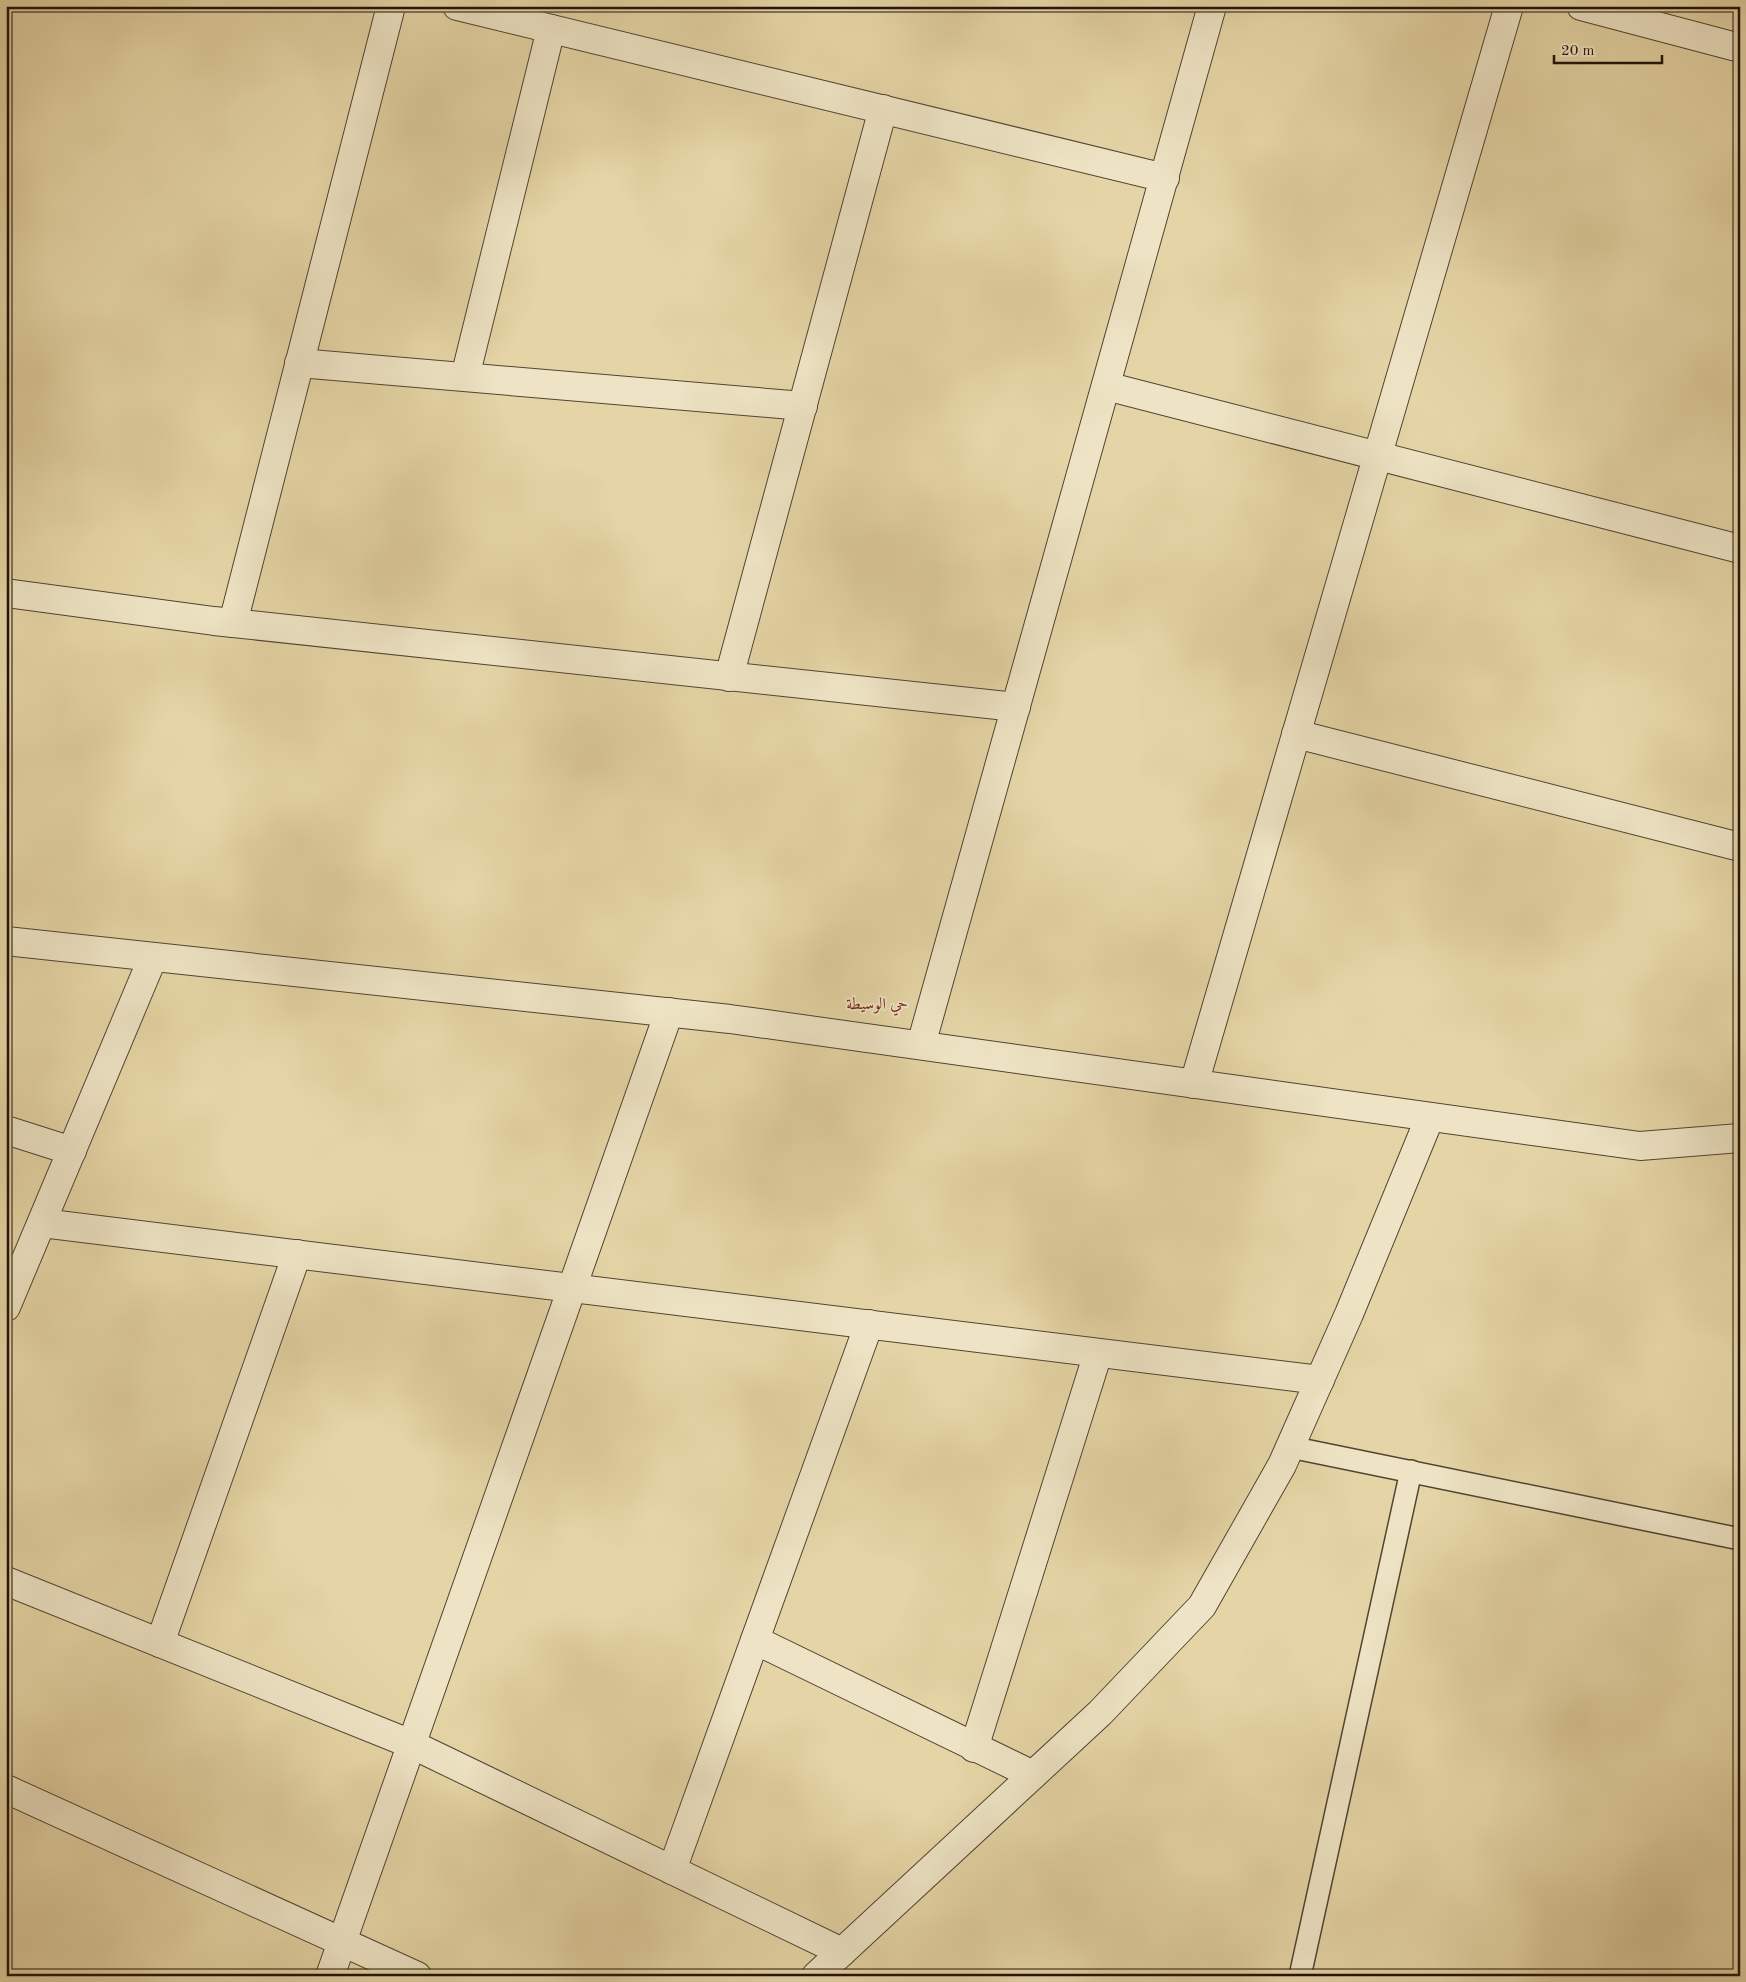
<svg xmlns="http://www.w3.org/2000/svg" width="1746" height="1982" font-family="'Old Standard TT',Amiri,serif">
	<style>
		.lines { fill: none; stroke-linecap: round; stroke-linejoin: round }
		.service-casing { stroke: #504432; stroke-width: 24 }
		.minor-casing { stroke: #504432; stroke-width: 30 }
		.service { stroke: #eee4c5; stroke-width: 21 }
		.minor { stroke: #eee4c5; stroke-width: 28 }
		.labels { text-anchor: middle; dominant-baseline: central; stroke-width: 4; stroke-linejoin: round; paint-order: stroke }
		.neighbourhood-label { font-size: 16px; fill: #7a1f14; stroke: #eee4c5 }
	</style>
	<rect width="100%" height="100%" fill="#e5d5a6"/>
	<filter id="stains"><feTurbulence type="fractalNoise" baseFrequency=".004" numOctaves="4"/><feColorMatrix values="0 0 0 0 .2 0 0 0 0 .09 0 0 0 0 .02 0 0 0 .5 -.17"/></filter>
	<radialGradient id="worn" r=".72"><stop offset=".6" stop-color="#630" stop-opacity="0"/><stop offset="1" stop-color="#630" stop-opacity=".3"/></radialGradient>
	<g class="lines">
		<defs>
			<g id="service">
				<polyline points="1290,1447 1740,1539"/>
				<polyline points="1300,1976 1411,1471"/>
			</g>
			<g id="minor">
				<polyline points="457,6 1165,178"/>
				<polyline points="1581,6 1740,48"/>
				<polyline points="299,363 803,406"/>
				<polyline points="465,377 551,29"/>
				<polyline points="1106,386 1740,549"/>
				<polyline points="6,593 214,621 1016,707"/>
				<polyline points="233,623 391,6"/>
				<polyline points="729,677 883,109"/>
				<polyline points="1296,734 1740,847"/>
				<polyline points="6,941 730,1019 1640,1146 1740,1138"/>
				<polyline points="921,1045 1212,6"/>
				<polyline points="1194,1084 1509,6"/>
				<polyline points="6,1130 72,1151"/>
				<polyline points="42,1223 1320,1380"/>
				<polyline points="6,1307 153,957"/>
				<polyline points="6,1581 411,1744 842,1952"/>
				<polyline points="755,1640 1033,1775"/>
				<polyline points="160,1643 297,1254"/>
				<polyline points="974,1748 1098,1353"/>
				<polyline points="6,1789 417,1976"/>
				<polyline points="672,1870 869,1324"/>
				<polyline points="330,1976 669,1012"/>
				<polyline points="816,1976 1100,1713 1202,1606 1282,1465 1349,1314 1430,1117"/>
			</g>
		</defs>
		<!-- service casing -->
		<use href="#service" class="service-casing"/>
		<!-- minor casing -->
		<use href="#minor" class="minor-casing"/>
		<!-- service -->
		<use href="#service" class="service"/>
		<!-- minor -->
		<use href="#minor" class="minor"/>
	</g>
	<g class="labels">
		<!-- neighbourhood labels -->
		<g class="neighbourhood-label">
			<text x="877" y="1005">حي الوسيطة</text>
		</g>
	</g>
	<!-- margin -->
	<rect width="1746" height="1982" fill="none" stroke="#e5d5a6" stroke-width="25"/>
	<rect x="8" y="8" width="1731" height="1967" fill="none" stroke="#1f130b" stroke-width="2.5"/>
	<rect x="12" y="12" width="1721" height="1957" fill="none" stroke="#1f130b"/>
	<!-- scale -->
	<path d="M1554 55v8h108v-8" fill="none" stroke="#1f130b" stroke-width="2.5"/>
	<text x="1561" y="55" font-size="15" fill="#1f130b" stroke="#eee4c5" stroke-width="4" paint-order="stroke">20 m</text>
	<rect width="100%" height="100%" filter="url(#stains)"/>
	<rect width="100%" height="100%" fill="url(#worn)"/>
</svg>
